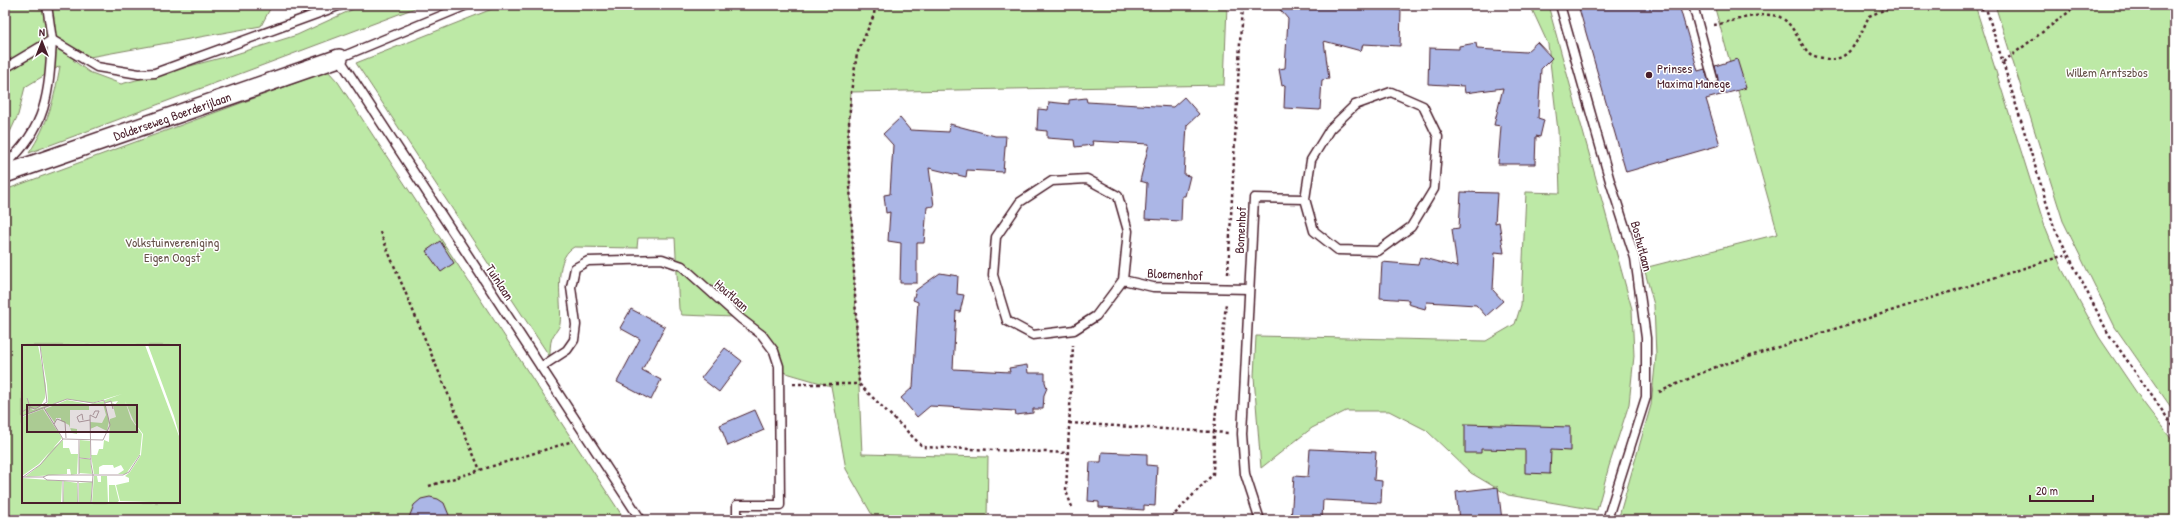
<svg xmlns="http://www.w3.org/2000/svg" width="2180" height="525" font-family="'Patrick Hand',sans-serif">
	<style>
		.green { fill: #bde9a6; stroke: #848468; fill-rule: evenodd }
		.building { fill: #abb6e6; stroke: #4a1f2b }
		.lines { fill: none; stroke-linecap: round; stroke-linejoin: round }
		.service-casing { stroke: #4a1f2b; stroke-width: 11 }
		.minor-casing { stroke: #4a1f2b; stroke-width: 20 }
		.path { stroke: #4a1f2b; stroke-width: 2.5; stroke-dasharray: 3 3; stroke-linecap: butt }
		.service { stroke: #fff; stroke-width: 8 }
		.minor { stroke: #fff; stroke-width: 17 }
		.poi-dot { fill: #4a1f2b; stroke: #fff; stroke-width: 1.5 }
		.labels { text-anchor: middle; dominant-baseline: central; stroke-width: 3; stroke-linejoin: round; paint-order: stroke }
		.poi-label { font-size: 13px; fill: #4a1f2b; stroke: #fff; text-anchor: start }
		.park-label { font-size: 13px; fill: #67524a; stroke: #fff }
		.street-label { font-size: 13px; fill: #4a1f2b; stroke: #fff }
		.inset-road { fill: none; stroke: #b7a5aa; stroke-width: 1 }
		.view { fill: #4a1f2b; fill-opacity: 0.15; stroke: #4a1f2b; stroke-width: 2 }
		.inset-edge { fill: none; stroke: #4a1f2b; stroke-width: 2 }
	</style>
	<rect width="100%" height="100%" fill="#fff"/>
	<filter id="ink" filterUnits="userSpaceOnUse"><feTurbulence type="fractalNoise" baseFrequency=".025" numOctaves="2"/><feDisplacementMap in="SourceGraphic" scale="8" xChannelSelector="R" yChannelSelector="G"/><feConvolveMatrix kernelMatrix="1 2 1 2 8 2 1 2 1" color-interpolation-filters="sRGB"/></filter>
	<g filter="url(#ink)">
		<!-- green -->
		<g class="green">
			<path d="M5,5H272L261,26L73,60L89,72L121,84L236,54L297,35L362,5H423L29,153C48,124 54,100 60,66L25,87L18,115L5,143Z"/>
			<path d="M502,5H1227L1224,85L851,92L848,140L862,454L988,457L987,520H875L846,469L831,386L776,370L767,345L734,317L682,315L679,309L675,238H638L637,248L574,247C551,260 563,303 560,324C559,329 554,333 552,338C550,343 550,351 550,357L356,63Z"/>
			<polygon points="1530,5 1548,5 1632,309 1634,356 1629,404 1609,466 1597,510 1508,495 1471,473 1426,430 1389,411 1346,411 1312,428 1261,468 1254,377 1256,336 1486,341 1515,324 1521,305 1526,192 1560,193 1558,131 1548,44"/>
			<polygon points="1714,5 1975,5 2045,227 2062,269 2099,337 2143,402 2175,444 2175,520 1618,520 1651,405 1656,356 1654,305 1644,268 1778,234"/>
			<polygon points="1995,5 2175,5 2175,413 2115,327 2063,221"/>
			<path d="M328,71L338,82L625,520H5V190ZM23,346H179V502H23Z"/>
		</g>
		<!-- building -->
		<g class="building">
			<polygon points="1276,5 1354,7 1354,5 1373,5 1372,8 1401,10 1400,46 1363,44 1361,51 1324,41 1329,79 1322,80 1320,110 1284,108 1285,85 1282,86 1279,69 1285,68 1288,19"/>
			<polygon points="1578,5 1679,5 1698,71 1705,69 1709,83 1715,84 1718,81 1715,66 1737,59 1746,88 1706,99 1720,145 1626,172"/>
			<polygon points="1537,42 1552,58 1541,69 1538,118 1544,120 1540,137 1536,136 1535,164 1498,164 1501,126 1494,125 1503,88 1465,93 1464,86 1428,84 1429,48 1459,49 1459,46 1476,43 1477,49 1526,52"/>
			<polygon points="1184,97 1199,114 1187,125 1184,175 1190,176 1185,196 1182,196 1181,221 1145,219 1147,183 1140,181 1149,144 1092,141 1093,145 1075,147 1074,140 1047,138 1047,131 1037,130 1038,109 1048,110 1049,102 1069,104 1069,100 1086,98 1087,102 1173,107"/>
			<polygon points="900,118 910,130 949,132 950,124 995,136 1006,136 1003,172 967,170 966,177 929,168 934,206 927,207 924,243 917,243 917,283 900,283 901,243 888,241 890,212 886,213 884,195 890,194 893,145 883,134"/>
			<polygon points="1461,192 1497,193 1495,223 1499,222 1504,253 1495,252 1493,290 1503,301 1486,316 1476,305 1427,302 1425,309 1408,304 1409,300 1380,298 1382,262 1418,265 1420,257 1457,267 1452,229 1459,228"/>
			<polygon points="440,241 454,263 441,272 426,251"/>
			<polygon points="940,273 958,276 957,294 964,295 960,312 956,311 953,369 1010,372 1009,368 1027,365 1028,373 1045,373 1045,382 1047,388 1044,395 1043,409 1033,409 1033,413 1016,415 1015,411 930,406 917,417 901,398 913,387 918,302 913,300 916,290"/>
			<polygon points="631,309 665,327 642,370 661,380 651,400 617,382 640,339 620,328"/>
			<polygon points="725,348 742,361 719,392 701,378"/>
			<polygon points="755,410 764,430 728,446 720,425"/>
			<polygon points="1465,424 1570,427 1570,451 1551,450 1550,474 1525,473 1525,450 1481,449 1481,453 1465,453"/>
			<polygon points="1310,449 1376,452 1374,480 1382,481 1381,503 1323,500 1322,520 1291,520 1294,476 1308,477"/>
			<polygon points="1102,452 1147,454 1147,465 1157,466 1155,506 1144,505 1144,510 1099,507 1099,502 1088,501 1090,462 1101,462"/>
			<polygon points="1498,487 1502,520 1459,520 1456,492"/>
			<polygon points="430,497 438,499 444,503 451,520 408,520 414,505 421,499"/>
		</g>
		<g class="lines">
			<defs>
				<g id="service">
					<polyline points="467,5 339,58 641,520"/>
					<polyline points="1560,5 1610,181 1635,258 1646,338 1646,397 1607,520"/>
					<polyline points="1693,5 1713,79"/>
					<polyline points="5,68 52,40 47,5"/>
					<path d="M5,165C47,127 49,94 52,40L97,67L139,74L155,73L341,5"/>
					<polyline points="1123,280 1128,231 1118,196 1087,179 1052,181 1020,202 996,237 993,275 1007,321 1033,335 1074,330 1096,316 1123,280 1153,287 1249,289"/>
					<polyline points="541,367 567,350 574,340 576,325 571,287 575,268 588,261 662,259 682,266 741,319 762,335 774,351 779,366 780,505 737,505 737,520"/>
					<polyline points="1260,520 1245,474 1242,434 1254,198 1305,199 1314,231 1338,250 1378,251 1411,227 1434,189 1438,137 1423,106 1391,92 1355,105 1330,129 1311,160 1305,199"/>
				</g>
				<g id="minor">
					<path id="s1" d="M5,174L339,58"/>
				</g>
			</defs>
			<!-- service casing -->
			<use href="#service" class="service-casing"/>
			<!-- minor casing -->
			<use href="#minor" class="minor-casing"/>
			<!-- path -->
			<g class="path">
				<polyline points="875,5 874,15 857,54 851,92 848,140 859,384 923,447 1068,453"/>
				<polyline points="1969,5 1986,10"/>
				<polyline points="1985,5 2054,227 2108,333 2175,429"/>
				<path d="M1714,25C1731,22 1764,10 1780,17C1794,24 1798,42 1809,53C1812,56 1818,57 1823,58C1850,66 1860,35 1869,16L1896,5"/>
				<polyline points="2003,62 2078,5"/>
				<polyline points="380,232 480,470"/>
				<polyline points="1228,274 1242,5"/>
				<polyline points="793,384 859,384"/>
				<polyline points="1659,392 1713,368 2068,254"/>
				<polyline points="1069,423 1228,433"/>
				<polyline points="429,486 573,441"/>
				<polyline points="1072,507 1066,491 1073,345"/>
				<polyline points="1171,518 1213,474 1214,432 1226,303"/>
			</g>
			<!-- service -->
			<use href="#service" class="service"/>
			<!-- minor -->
			<use href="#minor" class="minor"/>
		</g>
	</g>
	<!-- markers -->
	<circle class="poi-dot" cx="1649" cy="75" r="4"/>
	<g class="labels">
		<!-- poi labels -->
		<g class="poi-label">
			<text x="1657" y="68">Prinses<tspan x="1657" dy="15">Maxima Manege</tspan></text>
		</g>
		<!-- park labels -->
		<g class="park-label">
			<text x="2107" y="72">Willem Arntszbos</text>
			<text x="172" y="242">Volkstuinvereniging<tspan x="172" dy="15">Eigen Oogst</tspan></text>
		</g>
		<!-- street labels -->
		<g class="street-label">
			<text stroke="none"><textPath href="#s1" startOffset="177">Dolderseweg Boerderijlaan</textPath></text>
			<text transform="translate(1240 230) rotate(-87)">Bomenhof</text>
			<text transform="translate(1642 246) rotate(75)">Boshutlaan</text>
			<text transform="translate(1175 274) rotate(3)">Bloemenhof</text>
			<text transform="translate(500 282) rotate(57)">Tuinlaan</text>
			<text transform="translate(732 295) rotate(41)">Houtlaan</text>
		</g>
	</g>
	<!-- overview -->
	<g transform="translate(22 345)">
		<rect width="158" height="158" fill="#fff"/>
		<path d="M0,0H16L24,41L23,53L18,62L9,64L11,65L23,61L26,57L25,40L18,0H123L157,91L158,158L98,156L94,140L107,137V133L103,131L108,127L119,110L121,89L112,77L103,56L109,74L120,89L118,109L104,129H96L102,125L99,120L92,123L91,120H81L77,122V129H72L69,110H75L77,104H81L82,95L87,97L88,74L94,72L90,57L93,60L96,56L83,58V55L100,49L70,58L45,54L0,71ZM126,0H158V93L152,71ZM45,55L67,59V65H48V83L55,84V89L50,88L47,80L39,76V73H34L33,78L23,64ZM82,56L87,76L85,86L75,81L68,84V77L80,78L84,70L81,59H68ZM21,64L40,93L17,119L0,131V72ZM41,95V103H47L49,109H56L55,129L49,130L48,124H45V129L3,132L18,120L30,104ZM58,95L68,96V113H57ZM57,114H68L70,129L57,128ZM72,131H75L76,137H79V131H85L86,158H70ZM0,133L40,136L39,158H0ZM42,136L55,138L56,158H41ZM70,137L69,158H57V138ZM87,140H93L97,156L94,158H87Z" fill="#bde9a6"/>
		<path class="inset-road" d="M83,58L89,56L91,64M22,63L41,94M0,67L8,62L5,53M6,68L8,62L13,64L25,57L18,0M0,71L45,54L71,58L82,55L88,80L81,95L41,94M61,75L60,69L55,72L57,77L68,75M32,79L35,74L43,77L44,93M57,113L69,114M57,129V95M1,132L18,120L41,94M1,132H21M71,137L25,135L21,132L26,130H101L107,127L118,110M41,158V136M56,158V137M69,158L71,130L69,119L68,70L74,73L77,66H73L71,70"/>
		<path class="view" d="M5,60H115V87H5Z"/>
		<rect width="158" height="158" class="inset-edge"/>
	</g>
	<!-- margin -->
	<rect width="2180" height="525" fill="none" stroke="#fff" stroke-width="20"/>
	<rect x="10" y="10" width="2160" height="505" fill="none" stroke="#4a1f2b" stroke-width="1.5" filter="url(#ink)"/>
	<!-- north arrow -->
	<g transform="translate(42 42)" stroke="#ffffff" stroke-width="3" paint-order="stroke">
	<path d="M0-3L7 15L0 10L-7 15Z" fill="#4a1f2b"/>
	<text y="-6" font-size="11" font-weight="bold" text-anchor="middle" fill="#4a1f2b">N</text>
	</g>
	<!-- scale -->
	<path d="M2030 495v6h63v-6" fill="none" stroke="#4a1f2b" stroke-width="2"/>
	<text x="2036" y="495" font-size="12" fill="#4a1f2b" stroke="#ffffff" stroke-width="3" paint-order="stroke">20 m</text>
</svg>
